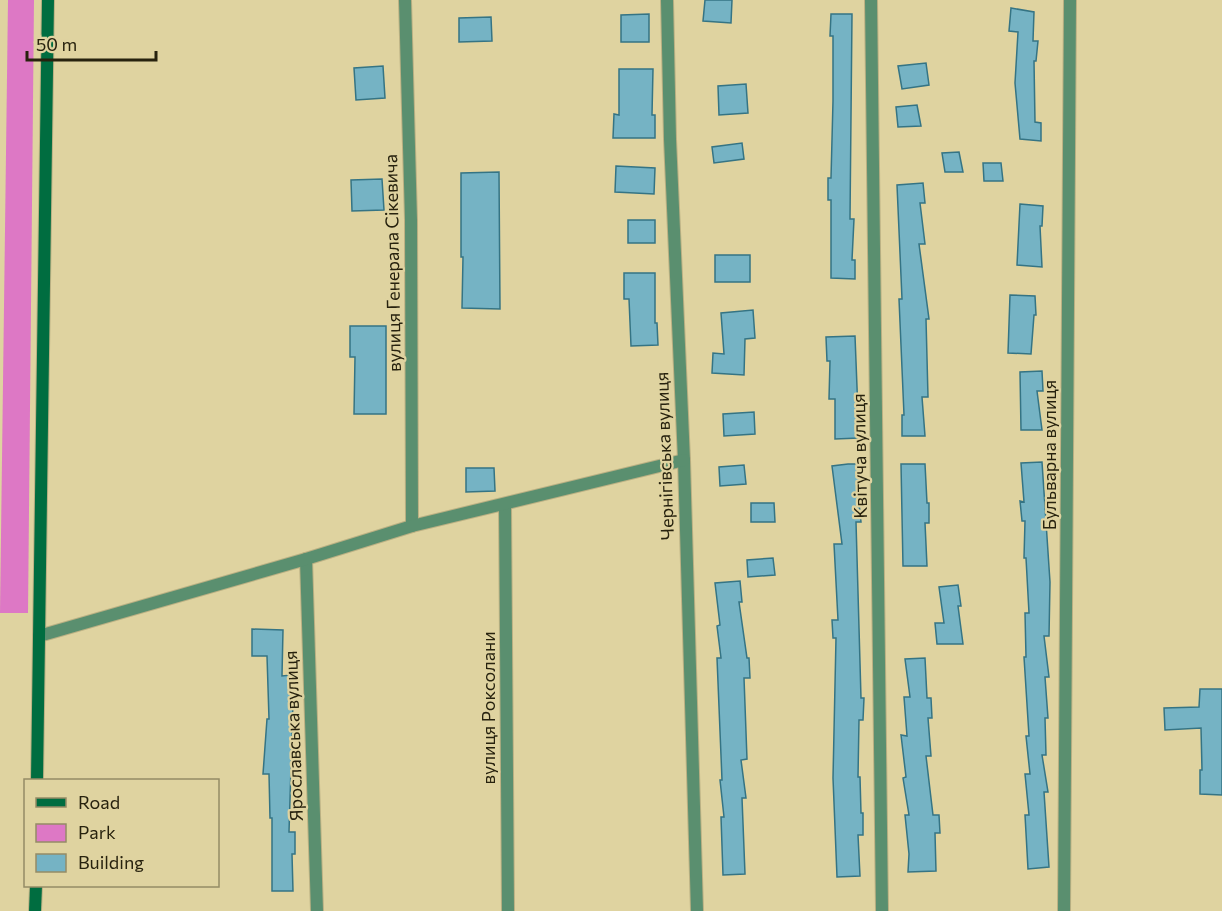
<svg xmlns="http://www.w3.org/2000/svg" width="1222" height="911" font-family="Commissioner,sans-serif">
	<style>
		.green { fill: #dd78c5 }
		.building { fill: #75b3c4; stroke: #357484; stroke-width: 1.5 }
		.lines { fill: none; stroke-linecap: round; stroke-linejoin: round }
		.street-casing { stroke: #bab083; stroke-width: 14 }
		.secondary-casing { stroke: #bab083; stroke-width: 14 }
		.street { stroke: #5a8f6f; stroke-width: 12 }
		.secondary { stroke: #006d40; stroke-width: 12 }
		.labels { text-anchor: middle; dominant-baseline: central; stroke-width: 4.5; stroke-linejoin: round; paint-order: stroke }
		.street-label { font-size: 18px; fill: #27220e; stroke: #dfd3a0 }
	</style>
	<rect width="100%" height="100%" fill="#dfd3a0"/>
	<!-- green -->
	<polygon class="green" points="8,0 34,0 28,613 0,613"/>
	<!-- building -->
	<g class="building">
		<polygon points="705,0 732,0 731,23 703,21"/>
		<polygon points="1011,8 1034,12 1033,41 1038,41 1036,61 1034,61 1035,122 1041,123 1041,141 1020,139 1015,83 1018,32 1009,31"/>
		<polygon points="649,14 649,42 621,42 621,15"/>
		<polygon points="831,14 852,14 850,219 854,219 852,260 855,260 855,279 831,278 831,200 828,200 828,178 831,178 833,101 833,36 830,36"/>
		<polygon points="491,17 492,41 459,42 459,18"/>
		<polygon points="926,63 929,85 902,89 898,66"/>
		<polygon points="383,66 385,98 356,100 354,68"/>
		<polygon points="619,69 653,69 652,115 655,115 655,138 613,138 614,114 619,115"/>
		<polygon points="746,84 748,113 719,115 718,86"/>
		<polygon points="917,105 921,126 898,127 896,107"/>
		<polygon points="742,143 744,159 714,163 712,147"/>
		<polygon points="959,152 963,172 945,172 942,153"/>
		<polygon points="983,163 1001,163 1003,181 984,181"/>
		<polygon points="616,166 655,168 654,194 615,192"/>
		<polygon points="499,172 500,309 462,308 463,257 461,257 461,173"/>
		<polygon points="382,179 384,210 352,211 351,180"/>
		<polygon points="923,183 925,203 920,203 925,244 919,244 929,319 926,319 928,397 922,397 925,436 902,436 902,415 904,415 899,299 902,299 897,185"/>
		<polygon points="1020,204 1043,206 1042,226 1040,226 1042,267 1017,265"/>
		<rect x="628" y="220" width="27" height="23"/>
		<rect x="715" y="255" width="35" height="27"/>
		<polygon points="624,273 655,273 655,323 657,323 658,345 631,346 629,299 624,299"/>
		<polygon points="1010,295 1035,296 1036,315 1034,315 1031,354 1008,353"/>
		<polygon points="753,310 755,338 745,339 744,375 712,373 713,353 724,354 721,313"/>
		<polygon points="350,326 386,326 386,414 354,414 355,357 350,357"/>
		<polygon points="855,336 859,438 835,439 835,399 829,399 830,361 827,361 826,337"/>
		<polygon points="1042,371 1043,391 1037,391 1042,430 1021,430 1020,372"/>
		<polygon points="754,412 755,434 724,436 723,414"/>
		<polygon points="1042,462 1050,582 1049,636 1044,636 1049,677 1045,677 1048,718 1045,718 1046,755 1042,755 1048,792 1044,792 1049,867 1028,869 1025,815 1029,815 1025,774 1030,774 1026,736 1029,736 1024,657 1026,657 1025,613 1029,613 1026,558 1024,558 1025,521 1022,521 1020,501 1024,502 1021,463"/>
		<polygon points="848,464 861,464 863,482 857,483 861,522 856,522 861,698 864,698 863,720 859,720 858,777 860,777 861,813 863,813 863,835 858,835 860,876 837,877 833,778 836,638 833,638 832,620 838,620 834,544 842,544 832,466"/>
		<polygon points="901,464 925,464 927,503 929,503 929,523 925,523 927,566 903,566"/>
		<polygon points="744,465 746,484 720,486 719,467"/>
		<polygon points="466,468 494,468 495,491 466,492"/>
		<polygon points="751,503 774,503 775,522 751,522"/>
		<polygon points="773,558 775,575 748,577 747,560"/>
		<polygon points="740,581 742,602 739,602 747,658 749,658 750,678 744,678 747,759 741,760 746,798 742,798 745,874 723,875 721,817 724,817 720,780 722,780 717,658 721,658 717,626 720,625 715,583"/>
		<polygon points="958,585 961,606 958,606 963,644 937,644 935,623 944,623 939,587"/>
		<polygon points="252,629 283,630 282,676 291,675 293,703 289,832 295,832 295,854 292,854 293,891 272,891 272,818 270,818 269,774 263,774 267,719 269,719 267,656 252,656"/>
		<polygon points="925,658 927,698 931,698 932,718 928,718 931,756 926,756 933,815 939,815 940,833 935,833 936,871 908,872 909,854 905,815 909,815 903,778 906,777 901,735 907,736 904,697 910,697 905,659"/>
		<polygon points="1200,689 1222,689 1222,795 1200,794 1200,770 1202,770 1201,728 1165,730 1164,708 1199,707"/>
	</g>
	<g class="lines">
		<defs>
			<g id="street">
				<polyline points="405,0 411,220 412,526"/>
				<polyline points="667,0 670,139 684,460 697,911"/>
				<polyline points="871,0 882,911"/>
				<polyline points="505,505 508,911"/>
				<polyline points="306,559 317,911"/>
				<polyline points="39,636 306,559 412,526 684,460"/>
				<polyline points="1064,911 1070,0"/>
			</g>
			<g id="secondary">
				<polyline points="37,780 48,0"/>
				<polyline points="35,911 36,886"/>
			</g>
		</defs>
		<!-- street casing -->
		<use href="#street" class="street-casing"/>
		<!-- secondary casing -->
		<use href="#secondary" class="secondary-casing"/>
		<!-- street -->
		<use href="#street" class="street"/>
		<!-- secondary -->
		<use href="#secondary" class="secondary"/>
	</g>
	<g class="labels">
		<!-- street labels -->
		<g class="street-label">
			<text transform="translate(392 263) rotate(-91)">вулиця Генерала Сікевича</text>
			<text transform="translate(1049 455) rotate(-90)">Бульварна вулиця</text>
			<text transform="translate(664 456) rotate(-92)">Чернігівська вулиця</text>
			<text transform="translate(859 456) rotate(-91)">Квітуча вулиця</text>
			<text transform="translate(488 708) rotate(-90)">вулиця Роксолани</text>
			<text transform="translate(293 736) rotate(-92)">Ярославська вулиця</text>
		</g>
	</g>
	<!-- legend -->
	<rect x="24" y="779" width="195" height="108" fill="#dfd3a0" stroke="#958c66" stroke-width="1.5"/>
	<rect x="36" y="798" width="30" height="9" fill="#006d40" stroke="#958c66" stroke-width="1.5"/>
	<text x="78" y="809" font-size="18" fill="#27220e">Road</text>
	<rect x="36" y="824" width="30" height="18" fill="#dd78c5" stroke="#958c66" stroke-width="1.5"/>
	<text x="78" y="839" font-size="18" fill="#27220e">Park</text>
	<rect x="36" y="854" width="30" height="18" fill="#75b3c4" stroke="#958c66" stroke-width="1.5"/>
	<text x="78" y="869" font-size="18" fill="#27220e">Building</text>
	<!-- scale -->
	<path d="M27 51v9h129v-9" fill="none" stroke="#27220e" stroke-width="3"/>
	<text x="36" y="51" font-size="18" fill="#27220e" stroke="#dfd3a0" stroke-width="4.5" paint-order="stroke">50 m</text>
</svg>
